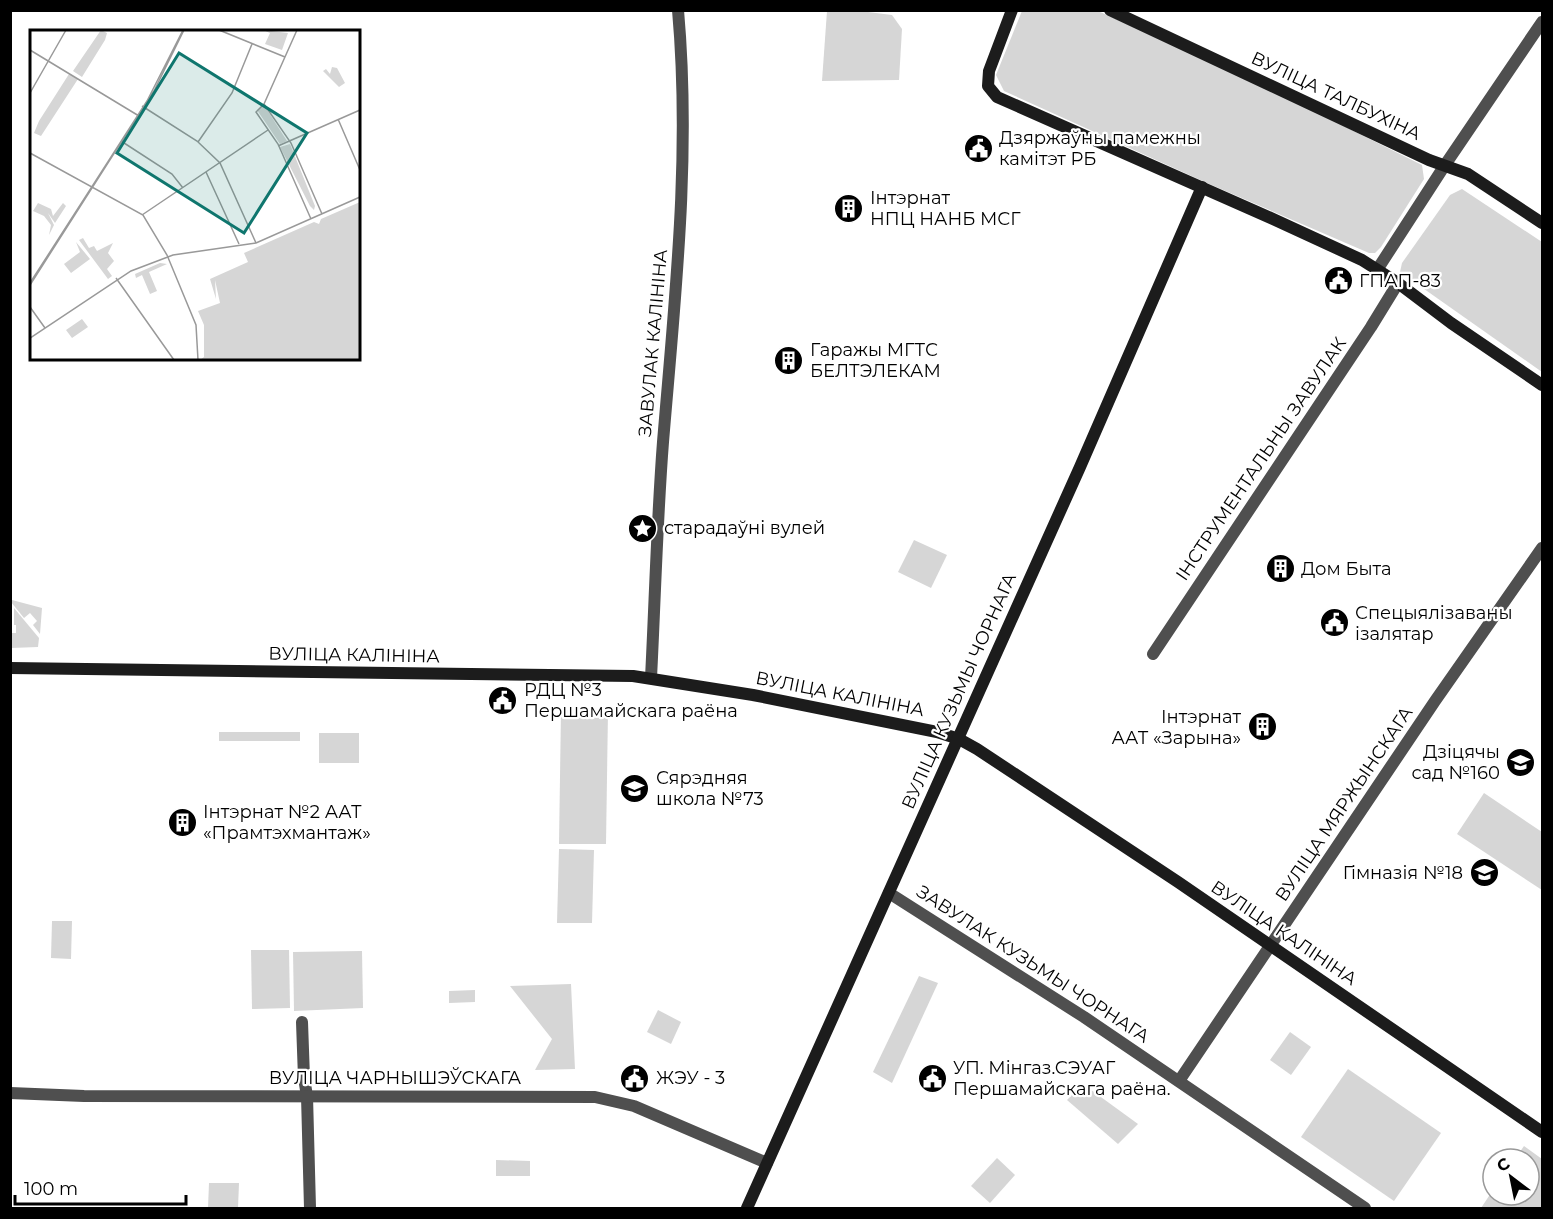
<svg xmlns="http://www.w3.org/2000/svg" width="1553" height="1219" font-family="Montserrat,sans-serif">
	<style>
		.green { fill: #d6d6d6 }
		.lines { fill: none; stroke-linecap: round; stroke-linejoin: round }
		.minor { stroke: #4f4f4f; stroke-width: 12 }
		.tertiary { stroke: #4f4f4f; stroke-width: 12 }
		.secondary { stroke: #1c1c1c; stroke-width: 12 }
		.labels { text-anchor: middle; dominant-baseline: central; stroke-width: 4.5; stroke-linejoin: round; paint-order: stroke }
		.street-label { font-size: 18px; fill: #000; stroke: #fff }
		.poi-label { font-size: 18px; fill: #000; stroke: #fff; text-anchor: start }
		.inset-road { fill: none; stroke: #999; stroke-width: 1.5 }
		.view { fill: #0f766e; fill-opacity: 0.15; stroke: #0f766e; stroke-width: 3 }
		.inset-edge { fill: none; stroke: #000; stroke-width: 3 }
	</style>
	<rect width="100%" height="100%" fill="#fff"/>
	<!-- green -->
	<g class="green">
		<polygon points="860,11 892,15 902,29 899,80 822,81 827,11"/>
		<polygon points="1022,11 1098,11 1257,83 1422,165 1424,179 1381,247 1375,253 1369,253 1207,183 1004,91 996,75"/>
		<polygon points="1462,189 1542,242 1542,372 1400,272 1402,263 1450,195"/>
		<polygon points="914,540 947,555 931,588 898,572"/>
		<polygon points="12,600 42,608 40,634 33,625 37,621 30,613 24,618 11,602"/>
		<polygon points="10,604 12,606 11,633 16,633 16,625 14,625 14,608 39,638 38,647 11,648"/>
		<polygon points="561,710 608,711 606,844 559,844"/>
		<rect x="219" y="732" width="81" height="9"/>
		<rect x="319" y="733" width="40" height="30"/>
		<polygon points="1484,793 1542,832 1542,890 1457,834"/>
		<polygon points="559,849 594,850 592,923 557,923"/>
		<polygon points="52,921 72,921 71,959 51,958"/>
		<polygon points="251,950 289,950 290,1008 252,1009"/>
		<polygon points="362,951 363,1008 294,1011 293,952"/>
		<polygon points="919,976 938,983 892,1083 873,1072"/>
		<polygon points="571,984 575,1069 535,1070 552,1039 510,986"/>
		<polygon points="475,990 475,1002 449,1003 449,991"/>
		<polygon points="658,1010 681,1022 671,1044 647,1032"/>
		<polygon points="1290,1032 1311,1047 1291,1075 1270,1060"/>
		<polygon points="1348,1069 1441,1133 1394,1201 1301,1137"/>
		<polygon points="1083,1084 1138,1124 1118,1144 1067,1100"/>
		<polygon points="1524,1146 1542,1159 1542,1208 1481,1208 1493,1190 1493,1195 1529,1195 1529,1159 1515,1159"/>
		<polygon points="997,1158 1015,1175 990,1203 971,1186"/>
		<polygon points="496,1160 530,1161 530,1176 496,1176"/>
		<polygon points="209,1183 239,1183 238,1208 208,1208"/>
	</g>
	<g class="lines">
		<!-- minor -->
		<g class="minor">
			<polyline points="1153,654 1371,327 1398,283"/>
			<polyline points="302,1022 304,1078 307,1096 310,1208"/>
			<polyline points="1179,1081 1435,701 1542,548"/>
		</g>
		<!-- tertiary -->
		<g class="tertiary">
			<polyline points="1377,270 1445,165 1542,22"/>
			<path d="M651,678C655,599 657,520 663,442C675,297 691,156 678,10"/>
			<polyline points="889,893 1084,1017 1365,1208"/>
			<polyline points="10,1093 84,1096 595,1097 634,1106 767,1163"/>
		</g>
		<!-- secondary -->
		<g class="secondary">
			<polyline points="1012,10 989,71 988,86 997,97 1273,219 1362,260 1398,283 1451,323 1542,385"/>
			<polyline points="1110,10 1429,160 1468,174 1542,223"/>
			<polyline points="10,668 633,676 753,695 937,732 959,739 977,749 1178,882 1542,1132"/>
			<polyline points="747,1208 1080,467 1202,187"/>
		</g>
	</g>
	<!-- icons -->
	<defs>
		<symbol id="civic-disc" viewBox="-11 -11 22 22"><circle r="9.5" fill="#000" stroke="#fff"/><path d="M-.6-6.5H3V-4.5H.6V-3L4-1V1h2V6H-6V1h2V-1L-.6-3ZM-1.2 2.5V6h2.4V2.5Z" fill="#fff"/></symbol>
		<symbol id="building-disc" viewBox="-11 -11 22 22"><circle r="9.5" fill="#000" stroke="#fff"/><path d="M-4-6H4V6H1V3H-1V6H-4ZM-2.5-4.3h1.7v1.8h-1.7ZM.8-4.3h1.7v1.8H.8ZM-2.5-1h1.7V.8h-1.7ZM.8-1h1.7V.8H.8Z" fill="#fff"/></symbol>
		<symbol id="sight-disc" viewBox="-11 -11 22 22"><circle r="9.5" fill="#000" stroke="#fff"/><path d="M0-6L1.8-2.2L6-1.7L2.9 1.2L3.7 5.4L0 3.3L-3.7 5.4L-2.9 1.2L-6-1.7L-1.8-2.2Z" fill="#fff"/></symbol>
		<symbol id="school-disc" viewBox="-11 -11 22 22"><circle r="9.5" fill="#000" stroke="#fff"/><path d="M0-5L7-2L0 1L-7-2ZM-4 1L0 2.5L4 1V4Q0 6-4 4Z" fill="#fff"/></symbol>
	</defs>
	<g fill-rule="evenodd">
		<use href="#civic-disc" x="962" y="132" width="33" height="33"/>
		<use href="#building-disc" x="832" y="192" width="33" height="33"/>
		<use href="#civic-disc" x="1322" y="264" width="33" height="33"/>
		<use href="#building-disc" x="772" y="344" width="33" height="33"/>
		<use href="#sight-disc" x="626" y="512" width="33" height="33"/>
		<use href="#building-disc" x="1264" y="552" width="33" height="33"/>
		<use href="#civic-disc" x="1318" y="606" width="33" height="33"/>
		<use href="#civic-disc" x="486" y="684" width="33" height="33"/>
		<use href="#building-disc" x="1246" y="710" width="33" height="33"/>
		<use href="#school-disc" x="1504" y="746" width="33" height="33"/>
		<use href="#school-disc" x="618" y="772" width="33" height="33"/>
		<use href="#building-disc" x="166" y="806" width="33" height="33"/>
		<use href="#school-disc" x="1468" y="856" width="33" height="33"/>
		<use href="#civic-disc" x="618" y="1062" width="33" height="33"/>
		<use href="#civic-disc" x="916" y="1062" width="33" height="33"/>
	</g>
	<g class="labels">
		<!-- street labels -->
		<g class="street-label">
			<text transform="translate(1336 96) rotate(25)">ВУЛІЦА ТАЛБУХІНА</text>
			<text transform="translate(653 343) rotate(-85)">ЗАВУЛАК КАЛІНІНА</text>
			<text transform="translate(1261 459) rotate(-56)">ІНСТРУМЕНТАЛЬНЫ ЗАВУЛАК</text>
			<text transform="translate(354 655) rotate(1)">ВУЛІЦА КАЛІНІНА</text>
			<text transform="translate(959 691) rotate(-66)">ВУЛІЦА КУЗЬМЫ ЧОРНАГА</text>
			<text transform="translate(840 694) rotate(11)">ВУЛІЦА КАЛІНІНА</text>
			<text transform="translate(1344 804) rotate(-56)">ВУЛІЦА МЯРЖЫНСКАГА</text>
			<text transform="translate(1284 933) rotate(34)">ВУЛІЦА КАЛІНІНА</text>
			<text transform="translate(1033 964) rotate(33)">ЗАВУЛАК КУЗЬМЫ ЧОРНАГА</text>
			<text x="395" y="1078">ВУЛІЦА ЧАРНЫШЭЎСКАГА</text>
		</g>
		<!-- poi labels -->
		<g class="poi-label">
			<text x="999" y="138">Дзяржаўны памежны<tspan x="999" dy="21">камітэт РБ</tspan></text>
			<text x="870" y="198">Інтэрнат<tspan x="870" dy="21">НПЦ НАНБ МСГ</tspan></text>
			<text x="1359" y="281">ГПАП-83</text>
			<text x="810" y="350">Гаражы МГТС<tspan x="810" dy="21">БЕЛТЭЛЕКАМ</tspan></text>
			<text x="664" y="528">старадаўні вулей</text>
			<text x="1301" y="569">Дом Быта</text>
			<text x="1355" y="613">Спецыялізаваны<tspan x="1355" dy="21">ізалятар</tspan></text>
			<text x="524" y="690">РДЦ №3<tspan x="524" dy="21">Першамайскага раёна</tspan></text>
			<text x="1241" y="717" text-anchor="end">Інтэрнат<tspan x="1241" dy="21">ААТ «Зарына»</tspan></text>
			<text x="1500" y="752" text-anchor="end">Дзіцячы<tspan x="1500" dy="21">сад №160</tspan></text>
			<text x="656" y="778">Сярэдняя<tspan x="656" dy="21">школа №73</tspan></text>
			<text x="203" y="812">Інтэрнат №2 ААТ<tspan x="203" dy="21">«Прамтэхмантаж»</tspan></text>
			<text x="1463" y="873" text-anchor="end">Гімназія №18</text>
			<text x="953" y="1068">УП. Мінгаз.СЭУАГ<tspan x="953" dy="21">Першамайскага раёна.</tspan></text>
			<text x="656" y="1078">ЖЭУ - 3</text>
		</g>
	</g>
	<!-- overview -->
	<g transform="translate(30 30)">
		<rect width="330" height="330" fill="#fff"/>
		<path d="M71,0L77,3L75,10L52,47L43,41ZM233,0L258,3L252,20L235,14L240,3ZM302,37L307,38L315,53L309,57L293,41L296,39L300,44ZM39,44L48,49L11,106L4,103L9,91ZM234,75L257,111L250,114L227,80ZM260,114L285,176L284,180L280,176L282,180L250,117ZM330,172V330H170L174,327V295L168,281L190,273L185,250L186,269L180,249L218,232L214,223L284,192L289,194L291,189ZM8,173L21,179L23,186L33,173L36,176L25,193L18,183L24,195L19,205L21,195L14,186L3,181ZM53,208L59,218L64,216L67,221L83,213L78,223L84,231L77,239L82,246L78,249L49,210ZM46,212L60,229L41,243L34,234L50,222ZM130,233L137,234L119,242L127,261L120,264L112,245L106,248L105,244ZM52,289L58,297L42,308L36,300Z" fill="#d6d6d6"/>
		<path class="inset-road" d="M189,0L255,27M0,20L109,86M0,63L36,0M234,74L226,82L248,114L281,189M234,74L261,113L292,184M234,74L267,0M112,76L167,111L190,133L226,213M308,89L330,140M91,111L142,144L153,158M168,112L202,63L222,14M248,116L330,80M0,123L113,185L137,225L166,295L168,330M176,142L209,214M112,185L238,100M86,248L144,330M0,253L117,71L153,0M0,255L124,61L154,0M0,277L15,298M0,308L101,241L143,225L226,213L330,167"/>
		<path class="view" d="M149,23L277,103L214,203L87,123Z"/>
		<rect width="330" height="330" class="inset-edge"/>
	</g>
	<!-- border -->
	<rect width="1553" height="1219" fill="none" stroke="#000000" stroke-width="24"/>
	<!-- north arrow -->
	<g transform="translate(1511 1177) rotate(328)"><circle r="28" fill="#ffffff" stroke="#999999" stroke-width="1.5"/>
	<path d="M0-4.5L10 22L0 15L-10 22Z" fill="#000000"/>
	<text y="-9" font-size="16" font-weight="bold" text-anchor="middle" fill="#000000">С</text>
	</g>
	<!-- scale -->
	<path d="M15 1195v9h171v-9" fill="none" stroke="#000000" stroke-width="3"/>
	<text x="24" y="1195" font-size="18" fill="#000000" stroke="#ffffff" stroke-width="4.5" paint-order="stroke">100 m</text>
</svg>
